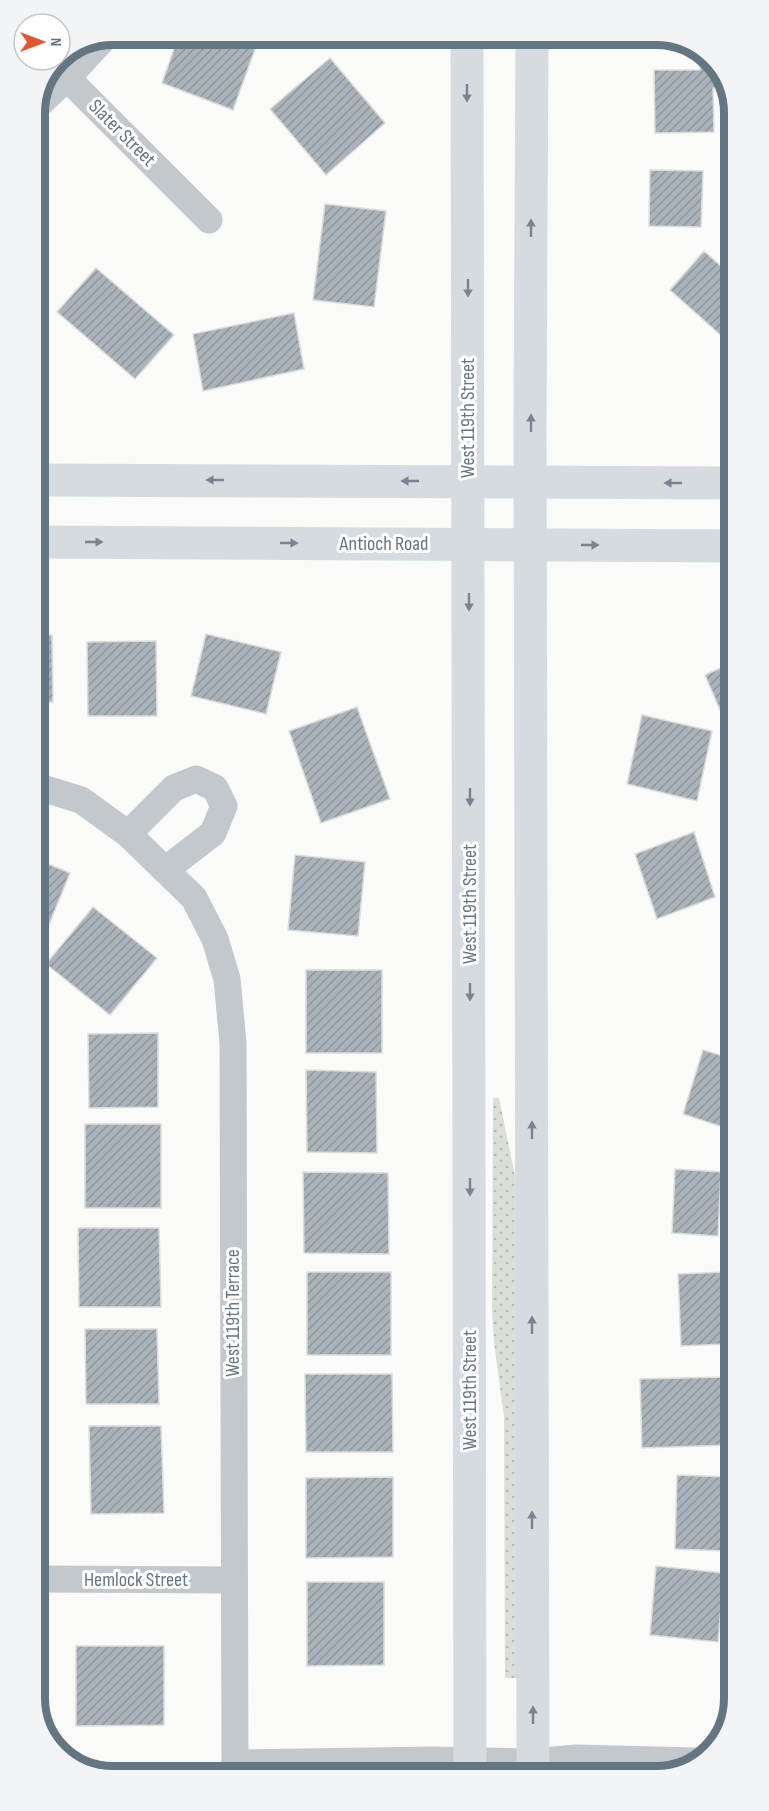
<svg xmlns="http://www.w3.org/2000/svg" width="769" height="1811" font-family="'Sofia Sans Condensed',sans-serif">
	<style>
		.grass { fill: url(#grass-dots) }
		.building { fill: url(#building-hatch); stroke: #dcdcda; stroke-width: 1.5 }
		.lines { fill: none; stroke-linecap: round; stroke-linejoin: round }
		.minor { stroke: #c3c8cc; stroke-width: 27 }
		.major { stroke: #d6dbdf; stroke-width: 33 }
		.oneway { fill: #768591 }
		.labels { text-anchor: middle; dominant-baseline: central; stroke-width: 6; stroke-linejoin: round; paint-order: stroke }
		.street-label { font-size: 20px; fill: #657683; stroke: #fff }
		.rim { fill: none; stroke: #657683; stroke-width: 8 }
	</style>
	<defs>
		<pattern id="grass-dots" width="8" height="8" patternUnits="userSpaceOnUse" patternTransform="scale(1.5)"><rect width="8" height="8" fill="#dadfd7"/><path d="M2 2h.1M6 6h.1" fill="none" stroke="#b4b9b4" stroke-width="1.8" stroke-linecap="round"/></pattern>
		<pattern id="building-hatch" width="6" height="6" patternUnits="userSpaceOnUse" patternTransform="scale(1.5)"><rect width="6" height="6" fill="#aab3b9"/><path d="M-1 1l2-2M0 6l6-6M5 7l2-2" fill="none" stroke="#8e969c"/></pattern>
	</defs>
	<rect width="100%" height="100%" fill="#fafaf8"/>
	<!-- grass -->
	<polygon class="grass" points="493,1098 499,1098 515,1176 521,1678 505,1678 504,1417 494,1342 492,1311"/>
	<!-- building -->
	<g class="building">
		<polygon points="179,35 242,35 258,41 233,110 162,83"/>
		<polygon points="330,58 385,123 326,175 270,109"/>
		<polygon points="700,60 711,60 730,88 713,88 714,132 655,133 654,70 700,70"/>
		<polygon points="650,170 703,171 701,227 649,226"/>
		<polygon points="325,204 386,211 374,307 313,300"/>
		<polygon points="704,251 731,275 731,332 725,339 670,290"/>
		<polygon points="96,268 174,335 135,379 57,312"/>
		<polygon points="294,313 304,369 203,391 193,334"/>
		<polygon points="206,634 281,652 266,714 191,696"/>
		<polygon points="36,635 52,635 53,702 36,702"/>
		<polygon points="156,641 157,716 88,716 87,642"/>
		<polygon points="732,663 732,721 726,724 705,675"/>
		<polygon points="357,707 390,799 321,823 289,731"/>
		<polygon points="642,715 712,731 697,801 627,784"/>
		<polygon points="694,832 715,897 657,919 635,854"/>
		<polygon points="295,855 365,862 358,936 288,930"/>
		<polygon points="36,859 70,873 41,944 37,942"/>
		<polygon points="93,907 157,958 110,1015 46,964"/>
		<rect x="306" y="970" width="76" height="83"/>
		<polygon points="158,1033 158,1107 89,1108 88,1034"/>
		<polygon points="703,1050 733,1059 733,1115 729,1129 683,1114"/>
		<polygon points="306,1070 376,1072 377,1153 307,1152"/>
		<rect x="85" y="1124" width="76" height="84"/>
		<polygon points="675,1169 721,1172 718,1236 672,1233"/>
		<polygon points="303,1172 388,1173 389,1254 304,1253"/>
		<polygon points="78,1228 159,1228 161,1307 79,1307"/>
		<rect x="307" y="1272" width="84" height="83"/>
		<polygon points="724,1272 727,1344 681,1346 678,1274"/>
		<polygon points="85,1329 157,1329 159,1404 86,1404"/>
		<polygon points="305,1374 392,1374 393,1452 306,1452"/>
		<polygon points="726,1377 728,1445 642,1448 640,1379"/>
		<polygon points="89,1426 161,1426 164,1513 91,1514"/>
		<polygon points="677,1475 729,1477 726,1551 675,1549"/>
		<polygon points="393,1477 393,1557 306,1558 306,1478"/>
		<polygon points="656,1566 724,1573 718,1642 650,1635"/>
		<polygon points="307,1582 384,1582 384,1665 307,1666"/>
		<polygon points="76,1646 164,1646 164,1725 76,1726"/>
		<polygon points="38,1648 45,1648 45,1724 39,1723"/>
	</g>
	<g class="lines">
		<!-- minor -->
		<g class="minor">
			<polyline points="67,78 209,220"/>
			<polyline points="35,108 67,78 104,38"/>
			<polyline points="36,786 81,800 128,834 194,898 215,939 227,979 233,1043 235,1775"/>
			<polyline points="128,834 174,788 196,779 215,788 224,806 213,833 165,870"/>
			<polyline points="38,1579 234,1580"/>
			<polyline points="235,1763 432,1760 533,1762 576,1758 696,1761"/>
		</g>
		<!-- major -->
		<g class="major">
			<polyline points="467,35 470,1774"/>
			<polyline points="532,35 530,424 533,1773"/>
			<polyline points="36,480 731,483"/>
			<polyline points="36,542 732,546"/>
		</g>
	</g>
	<!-- one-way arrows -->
	<defs><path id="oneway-solid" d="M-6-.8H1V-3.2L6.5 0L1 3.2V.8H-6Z" transform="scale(1.5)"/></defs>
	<g class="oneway">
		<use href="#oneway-solid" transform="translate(467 93) rotate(90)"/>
		<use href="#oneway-solid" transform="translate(531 228) rotate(-90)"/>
		<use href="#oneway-solid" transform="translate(468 288) rotate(90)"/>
		<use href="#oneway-solid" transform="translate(531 423) rotate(-90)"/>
		<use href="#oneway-solid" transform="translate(215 480) rotate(-180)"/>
		<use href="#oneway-solid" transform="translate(410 481) rotate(-180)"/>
		<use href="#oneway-solid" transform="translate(673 483) rotate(-180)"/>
		<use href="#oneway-solid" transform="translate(94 542)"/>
		<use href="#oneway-solid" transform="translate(289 543)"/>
		<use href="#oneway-solid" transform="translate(590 545)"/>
		<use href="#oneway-solid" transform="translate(469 602) rotate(90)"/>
		<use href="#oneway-solid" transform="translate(470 797) rotate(90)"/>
		<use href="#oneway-solid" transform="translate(470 992) rotate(90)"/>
		<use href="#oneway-solid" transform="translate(532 1130) rotate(-90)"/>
		<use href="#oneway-solid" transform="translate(470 1187) rotate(90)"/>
		<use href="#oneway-solid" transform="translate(532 1325) rotate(-90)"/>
		<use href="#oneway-solid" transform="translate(532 1520) rotate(-90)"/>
		<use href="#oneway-solid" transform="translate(533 1715) rotate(-90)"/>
	</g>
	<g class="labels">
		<!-- street labels -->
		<g class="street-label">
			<text transform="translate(122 133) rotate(45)">Slater Street</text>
			<text transform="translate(468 418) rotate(-90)">West 119th Street</text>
			<text x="384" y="544">Antioch Road</text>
			<text transform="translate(470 904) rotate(-90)">West 119th Street</text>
			<text transform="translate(233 1313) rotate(-90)">West 119th Terrace</text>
			<text transform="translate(470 1390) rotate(-90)">West 119th Street</text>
			<text x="136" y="1580">Hemlock Street</text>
		</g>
	</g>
	<!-- crop -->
	<path d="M0 0H769V1811H0ZM113 45H656A68 68 0 0 1 724 113V1698A68 68 0 0 1 656 1766H113A68 68 0 0 1 45 1698V113A68 68 0 0 1 113 45Z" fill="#f3f4f5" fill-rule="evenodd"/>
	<path class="rim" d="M113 45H656A68 68 0 0 1 724 113V1698A68 68 0 0 1 656 1766H113A68 68 0 0 1 45 1698V113A68 68 0 0 1 113 45Z"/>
	<!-- north arrow -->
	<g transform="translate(42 42) rotate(90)"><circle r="28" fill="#ffffff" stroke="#c1c8cd" stroke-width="1.5"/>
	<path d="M0-4.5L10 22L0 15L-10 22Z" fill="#e4572e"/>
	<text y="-9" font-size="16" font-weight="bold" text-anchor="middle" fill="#657683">N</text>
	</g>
</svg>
